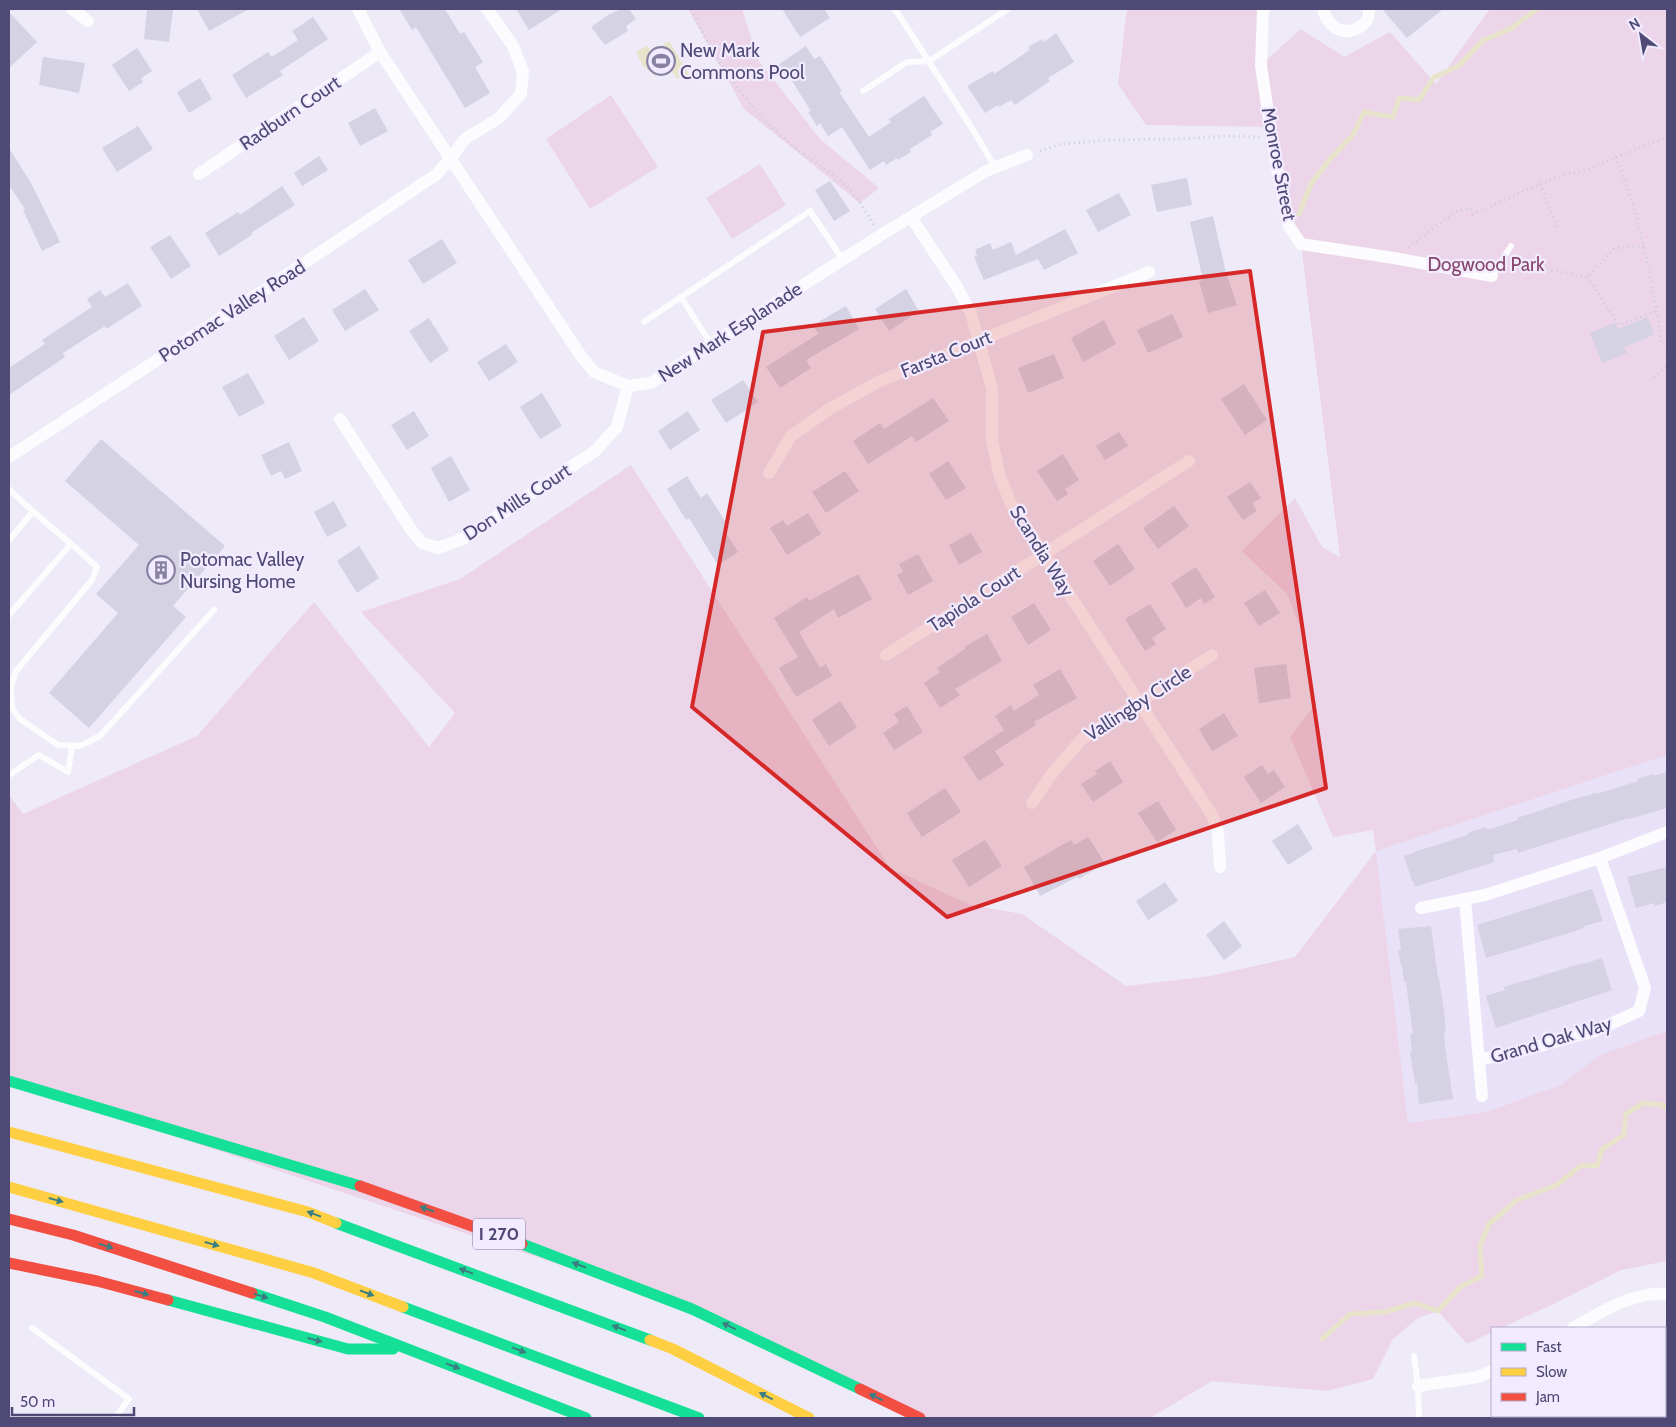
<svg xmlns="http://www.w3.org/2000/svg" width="1676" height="1427" font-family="Cabin,sans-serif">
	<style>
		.residential { fill: #e8e1f8 }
		.green { fill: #ecd5e8 }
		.water { fill: #e8e4cc }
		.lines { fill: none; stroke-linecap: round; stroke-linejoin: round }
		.stream { stroke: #e8e4cc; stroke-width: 5 }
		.building { fill: #d5d2e3 }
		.path { stroke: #cccbd8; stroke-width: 3; stroke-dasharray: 1 4; stroke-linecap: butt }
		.lane { stroke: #fcfcfe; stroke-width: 6 }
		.street { stroke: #fcfcfe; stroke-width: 12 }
		.fast { stroke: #16e098; stroke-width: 11 }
		.slow { stroke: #ffcf43; stroke-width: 11 }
		.jam { stroke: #f24e42; stroke-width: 11 }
		.oneway { fill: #3b7e81 }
		.marked { fill: #d62828; fill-opacity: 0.2; stroke: #d62828; stroke-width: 4; stroke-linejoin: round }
		.labels { text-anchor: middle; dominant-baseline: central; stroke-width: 4.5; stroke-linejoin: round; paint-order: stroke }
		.shield { fill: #f2ebff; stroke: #807a9e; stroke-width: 1 }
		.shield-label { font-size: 18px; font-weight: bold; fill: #4f4a75 }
		.poi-label { font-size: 19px; fill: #4f4a75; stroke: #f2ebff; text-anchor: start }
		.street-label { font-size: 19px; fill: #4f4a75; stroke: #f2ebff }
		.park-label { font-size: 19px; fill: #874769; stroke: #f2ebff }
	</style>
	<rect width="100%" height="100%" fill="#eeeaf7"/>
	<!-- residential -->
	<polygon class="residential" points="1667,755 1667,1031 1600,1055 1561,1085 1486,1112 1408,1123 1376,851"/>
	<!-- green -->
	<g class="green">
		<polygon points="688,9 742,9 758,60 820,139 879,188 860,203 744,109"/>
		<polygon points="1127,9 1264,9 1261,65 1301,29 1344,57 1390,32 1436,84 1490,9 1667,9 1667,755 1376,851 1408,1123 1486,1112 1561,1085 1600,1055 1667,1031 1667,1261 1621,1270 1549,1306 1501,1328 1492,1328 1492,1332 1467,1344 1438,1311 1418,1318 1393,1339 1373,1379 1327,1391 1212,1381 1150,1418 920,1418 692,1309 9,1081 9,795 23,814 197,736 314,602 429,747 455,713 361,612 460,579 631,465 890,868 970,905 1022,914 1126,986 1210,976 1295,957 1376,851 1373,830 1333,837 1290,737 1314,706 1309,648 1287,594 1242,551 1295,498 1322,547 1340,557 1301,244 1289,226 1270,127 1146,125 1118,84"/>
		<polygon points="611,95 658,167 590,209 546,139"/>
		<polygon points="760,164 786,205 732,239 706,198"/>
	</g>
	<!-- water -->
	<polygon class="water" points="669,41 689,74 677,79 669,67 656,76 643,66 636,52 647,46 655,56 661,52 659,48"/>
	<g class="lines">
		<!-- stream -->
		<g class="stream">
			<polyline points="1299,214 1311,184 1330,159 1353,135 1364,112 1393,117 1399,98 1419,100 1433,78 1460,65 1482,41 1512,28 1537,9"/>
			<polyline points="1322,1339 1350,1314 1385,1312 1415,1303 1438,1311 1460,1287 1482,1276 1480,1246 1489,1224 1517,1200 1555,1186 1582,1165 1597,1166 1602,1149 1624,1135 1626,1114 1643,1103 1662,1105 1667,1108"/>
		</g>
	</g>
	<!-- building -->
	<g class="building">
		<polygon points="147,9 173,10 169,42 144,39"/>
		<polygon points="197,9 249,9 209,31"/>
		<polygon points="399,9 445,9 460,34 464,32 483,62 475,67 490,93 465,108 416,27 412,30"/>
		<polygon points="516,9 562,9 529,30"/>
		<polygon points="621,9 629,9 636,19 626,26 628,31 605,45 591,27 608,15"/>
		<polygon points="782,9 824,9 830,18 800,37"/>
		<polygon points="1382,9 1443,9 1407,38"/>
		<polygon points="9,12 37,42 9,68"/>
		<polygon points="313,17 328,39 280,71 283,75 246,98 232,75 268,52 272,57 298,40 292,31"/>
		<polygon points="1056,33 1074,62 1048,78 1050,81 1015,105 1011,100 999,107 998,105 985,113 967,86 993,71 994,74 1030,50 1028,47 1042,39 1044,42"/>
		<polygon points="806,46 814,59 820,56 842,91 839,92 869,137 891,122 889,119 924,96 943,124 930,132 932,135 910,149 911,152 898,160 897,158 886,165 884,161 870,170 842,127 828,136 820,123 817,126 808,112 811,111 789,76 786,77 778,65"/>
		<polygon points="137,48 152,71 141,78 143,82 129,91 112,65"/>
		<polygon points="43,57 85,63 79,93 39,85"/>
		<polygon points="200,78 212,99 189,113 177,92"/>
		<polygon points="375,108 388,131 360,146 348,123"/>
		<polygon points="138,126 153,149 117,172 102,148"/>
		<polygon points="9,148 31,183 60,242 42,251 23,210 25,209 9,185"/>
		<polygon points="319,156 328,170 302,186 294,173"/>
		<polygon points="1187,178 1192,205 1157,212 1151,185"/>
		<polygon points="830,181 850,211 834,221 815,190"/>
		<polygon points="282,186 295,205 251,233 252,235 219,256 205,233 238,212 240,215"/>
		<polygon points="1119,193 1131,215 1098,232 1086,210"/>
		<polygon points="1213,216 1226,273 1237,305 1208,313 1199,281 1203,280 1190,222"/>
		<polygon points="1065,229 1078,253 1044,270 1038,259 984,280 974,257 977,256 975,250 990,243 993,250 1011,242 1016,255"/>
		<polygon points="170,235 191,266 171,279 150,247"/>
		<polygon points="442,239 457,263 423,284 408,260"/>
		<polygon points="128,283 142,306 106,329 105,326 63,353 65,357 9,395 9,368 45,344 42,340 92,307 87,299 100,290 105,297"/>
		<polygon points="365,289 379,310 345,331 332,310"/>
		<polygon points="906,289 919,311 889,331 875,309"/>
		<polygon points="846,306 859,329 806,360 811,368 780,388 766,367 818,334 813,325"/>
		<polygon points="1172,314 1183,337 1148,353 1137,330"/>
		<polygon points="304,317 319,341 289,360 274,336"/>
		<polygon points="1648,317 1654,335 1624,347 1627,353 1602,363 1590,333 1615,323 1618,329"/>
		<polygon points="429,318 449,350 430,363 409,331"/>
		<polygon points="1104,320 1116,344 1083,362 1071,338"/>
		<polygon points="506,344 518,362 489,381 477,362"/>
		<polygon points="1054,354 1064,378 1028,393 1018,368"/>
		<polygon points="248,373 265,403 239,417 222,387"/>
		<polygon points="743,380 758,402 726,423 711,400"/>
		<polygon points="1244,384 1267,420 1245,435 1221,399"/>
		<polygon points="542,393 562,426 540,439 520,407"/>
		<polygon points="933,398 949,421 916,442 912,436 868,464 853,441 880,423 884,429"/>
		<polygon points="414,411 429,436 407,450 391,425"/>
		<polygon points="688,411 700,430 670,450 658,431"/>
		<polygon points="1119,432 1128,446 1105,460 1096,446"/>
		<polygon points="101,439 225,546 173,606 186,617 89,728 49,693 118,613 96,594 139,545 65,481"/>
		<polygon points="289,442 302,471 285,479 281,471 271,476 261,455"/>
		<polygon points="1063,454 1079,480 1065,489 1068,494 1057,501 1037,471"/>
		<polygon points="451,456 470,490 449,502 431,468"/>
		<polygon points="948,461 966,488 946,500 929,474"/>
		<polygon points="845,471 859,491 826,513 812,492"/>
		<polygon points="687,476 701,498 707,493 729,527 724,530 738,552 718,565 689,518 686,520 667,489"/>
		<polygon points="1250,482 1261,498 1252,503 1257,511 1243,520 1227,497"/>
		<polygon points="334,501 347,526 327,537 314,512"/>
		<polygon points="1174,506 1189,526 1158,549 1143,528"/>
		<polygon points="808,513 821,534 787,555 770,528 783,520 787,526"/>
		<polygon points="971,533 982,552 959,565 949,545"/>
		<polygon points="1118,544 1135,569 1110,586 1093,561"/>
		<polygon points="359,546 379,578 357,593 337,561"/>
		<polygon points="918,554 933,581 908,595 897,575 903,572 899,564"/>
		<polygon points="1196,567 1215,597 1204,604 1201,598 1186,608 1171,583"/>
		<polygon points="858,574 872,599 838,618 834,609 799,632 820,668 826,664 832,676 796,697 779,668 798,657 774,618 807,597 809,601"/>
		<polygon points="1265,590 1280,613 1259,626 1244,603"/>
		<polygon points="1034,603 1051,630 1028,645 1011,617"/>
		<polygon points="1150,604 1166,629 1152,638 1156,644 1145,651 1125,619"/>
		<polygon points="987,634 1002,661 955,689 960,695 940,708 924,683 940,672 937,668 965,649 964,647"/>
		<polygon points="1286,664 1291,698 1259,703 1254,668"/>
		<polygon points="1060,669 1077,698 1034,722 1036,725 995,751 1004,765 979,781 963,757 1004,730 995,716 1011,705 1014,711 1039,695 1033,685"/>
		<polygon points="840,701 857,727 829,746 812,720"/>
		<polygon points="907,706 923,732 894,750 883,733 899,722 894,714"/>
		<polygon points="1224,713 1238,736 1212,751 1199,729"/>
		<polygon points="1110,761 1123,782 1093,802 1081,784 1097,774 1095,771"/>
		<polygon points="1262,765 1268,774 1274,770 1285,787 1261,803 1244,777"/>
		<polygon points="1667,772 1667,808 1629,819 1629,818 1518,853 1517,849 1493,855 1494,862 1415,887 1413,881 1412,881 1404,856 1414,853 1414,852 1468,835 1468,833 1486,827 1487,830 1518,820 1517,818 1571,800 1596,793 1596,794 1638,781 1637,779 1653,774 1653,776"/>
		<polygon points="945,788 961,812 922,837 907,813"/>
		<polygon points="1158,801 1176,830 1157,842 1138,813"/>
		<polygon points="1298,824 1313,849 1288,865 1272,841"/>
		<polygon points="1088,837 1105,863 1079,879 1077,877 1040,896 1024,867 1071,840 1074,845"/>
		<polygon points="985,840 1002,866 969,887 952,860"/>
		<polygon points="1667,867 1667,902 1655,906 1654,903 1636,908 1627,877"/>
		<polygon points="1165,882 1178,901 1148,920 1136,901"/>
		<polygon points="1592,889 1603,921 1584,926 1584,928 1569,933 1486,958 1477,925"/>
		<polygon points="1224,921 1242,946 1224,960 1206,935"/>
		<polygon points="1431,926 1438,978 1439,978 1444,1011 1446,1031 1444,1031 1445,1047 1453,1099 1419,1104 1417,1083 1415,1084 1410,1051 1412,1051 1410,1035 1413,1034 1406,982 1404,982 1402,966 1401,966 1398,950 1401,949 1398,929"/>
		<polygon points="1602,958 1612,990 1496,1028 1486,996 1505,990 1504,987 1583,963 1583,964"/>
	</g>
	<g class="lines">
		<!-- path -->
		<g class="path">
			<path d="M692,9C710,56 748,108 787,141C804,156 825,167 842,182C855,194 865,210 874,225"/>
			<polyline points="1040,151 1061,144 1108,140 1173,139 1230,136 1260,137"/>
			<path d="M1615,157C1642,217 1651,281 1662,344L1667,345"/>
			<polyline points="1540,184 1558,229"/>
			<polyline points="1408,247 1455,212 1470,208 1473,214 1540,184 1561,176 1582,171 1667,137"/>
			<polyline points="1512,263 1588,277 1614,248 1644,246"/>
			<polyline points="1588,277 1619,325 1656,311"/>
			<polyline points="1654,377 1667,365"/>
		</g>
		<!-- lane -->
		<g class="lane">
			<polyline points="895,9 975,133 995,167"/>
			<polyline points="863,91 907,62 929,61 1008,9"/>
			<polyline points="1492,276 1511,246"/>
			<polyline points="644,322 681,297"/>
			<polyline points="711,344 681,297 810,211 843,260"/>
			<path d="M9,489C37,517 68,540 97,567L92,580L16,671L11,687L12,708L20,719L58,745L80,746L100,736L214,610"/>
			<polyline points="9,540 32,513"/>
			<polyline points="9,615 71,544"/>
			<polyline points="9,775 39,755 68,772 72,745"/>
			<polyline points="32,1328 129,1399 115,1418"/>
			<polyline points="1414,1356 1418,1386 1419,1418"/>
		</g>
		<!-- street -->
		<g class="street">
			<polyline points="72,9 88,21"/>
			<polyline points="358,9 380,52 581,356 594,372 628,386 651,383 881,235 986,171 1027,155"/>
			<polyline points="1264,9 1263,10 1261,66 1276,164 1289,226 1301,244 1394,258 1492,276"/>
			<path d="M1323,9C1327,25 1341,37 1358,28C1361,26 1366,23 1367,20C1369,18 1369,12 1369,9"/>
			<polyline points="199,174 380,52"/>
			<polyline points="911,217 957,287 971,313 992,389 992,439 999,474 1011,504 1212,815 1218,832 1220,867"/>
			<polyline points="340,419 412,531 422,543 438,548 465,538 595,451 617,427 628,386"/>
			<polyline points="9,457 264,290 437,174 451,158 465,139 499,118 521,94 523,72 513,46 487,9"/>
			<polyline points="769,473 791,436 831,408 880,381 1149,272"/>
			<polyline points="886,655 1189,461"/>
			<polyline points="1032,803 1051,775 1082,739 1212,655"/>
			<polyline points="1465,899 1482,1096"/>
			<polyline points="1421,908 1485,895 1600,858 1667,832"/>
			<polyline points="1479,1060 1525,1050 1595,1031 1639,1011 1645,988 1600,858"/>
			<path d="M1573,1328C1601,1312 1634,1291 1667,1294"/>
			<polyline points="1418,1386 1478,1377 1492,1371"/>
		</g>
		<!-- fast -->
		<g class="fast">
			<polyline points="9,1081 360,1186"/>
			<polyline points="336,1223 650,1340"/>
			<polyline points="522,1244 692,1309 860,1389"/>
			<polyline points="252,1293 325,1317 586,1418"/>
			<polyline points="168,1300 348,1349 393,1349"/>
			<polyline points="403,1307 699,1418"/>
		</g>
		<!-- slow -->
		<g class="slow">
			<polyline points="9,1132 308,1212 336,1223"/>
			<polyline points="9,1187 314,1273 403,1307"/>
			<polyline points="650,1340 673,1349 809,1418"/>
		</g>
		<!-- jam -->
		<g class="jam">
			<polyline points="360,1186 522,1244"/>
			<polyline points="9,1219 73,1235 252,1293"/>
			<polyline points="9,1263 97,1281 168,1300"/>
			<polyline points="860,1389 920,1418"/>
		</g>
	</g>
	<!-- one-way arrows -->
	<defs><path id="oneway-solid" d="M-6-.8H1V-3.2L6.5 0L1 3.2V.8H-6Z" transform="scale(1.25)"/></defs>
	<g class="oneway">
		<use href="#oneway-solid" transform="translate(56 1200) rotate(16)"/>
		<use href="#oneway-solid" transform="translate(427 1209) rotate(-161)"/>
		<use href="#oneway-solid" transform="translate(314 1214) rotate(-160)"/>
		<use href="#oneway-solid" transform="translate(212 1244) rotate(16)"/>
		<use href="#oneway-solid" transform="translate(106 1246) rotate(18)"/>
		<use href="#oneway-solid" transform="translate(579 1265) rotate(-159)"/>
		<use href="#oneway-solid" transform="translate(466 1271) rotate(-159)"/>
		<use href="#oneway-solid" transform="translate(142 1293) rotate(15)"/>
		<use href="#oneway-solid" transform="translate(367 1293) rotate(21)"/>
		<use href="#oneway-solid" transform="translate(261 1296) rotate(18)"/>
		<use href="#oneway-solid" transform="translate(729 1326) rotate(-154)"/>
		<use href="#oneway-solid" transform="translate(619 1328) rotate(-159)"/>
		<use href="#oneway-solid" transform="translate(315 1340) rotate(15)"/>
		<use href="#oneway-solid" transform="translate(519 1350) rotate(21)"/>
		<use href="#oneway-solid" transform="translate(453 1366) rotate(21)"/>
		<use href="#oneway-solid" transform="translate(766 1396) rotate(-153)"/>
		<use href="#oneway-solid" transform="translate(876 1397) rotate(-154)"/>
	</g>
	<!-- marked area -->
	<path class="marked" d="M1250,271L1326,788L947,917L692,707L763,332Z"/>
	<!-- icons -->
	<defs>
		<symbol id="stadium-ring" viewBox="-11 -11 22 22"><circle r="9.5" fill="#f2ebff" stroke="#8782a2" stroke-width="1.5"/><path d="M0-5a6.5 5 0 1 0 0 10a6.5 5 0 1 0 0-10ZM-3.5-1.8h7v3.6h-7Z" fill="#8782a2"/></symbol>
		<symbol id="building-ring" viewBox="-11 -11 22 22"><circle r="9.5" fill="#f2ebff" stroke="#8782a2" stroke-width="1.5"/><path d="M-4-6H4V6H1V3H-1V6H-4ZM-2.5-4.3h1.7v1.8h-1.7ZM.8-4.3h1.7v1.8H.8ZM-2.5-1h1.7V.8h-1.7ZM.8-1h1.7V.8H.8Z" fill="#8782a2"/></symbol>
	</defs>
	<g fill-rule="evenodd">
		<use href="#stadium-ring" x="645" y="45" width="32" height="32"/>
		<use href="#building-ring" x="145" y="554" width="32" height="32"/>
	</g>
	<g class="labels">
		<!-- shield labels -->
		<rect class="shield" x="473" y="1218.5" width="52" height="31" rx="4"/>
		<g class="shield-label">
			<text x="499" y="1234">I 270</text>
		</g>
		<!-- poi labels -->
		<g class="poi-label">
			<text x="680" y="50">New Mark<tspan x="680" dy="22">Commons Pool</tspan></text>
			<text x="180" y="559">Potomac Valley<tspan x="180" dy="22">Nursing Home</tspan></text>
		</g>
		<!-- street labels -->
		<g class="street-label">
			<text transform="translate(290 113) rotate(-34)">Radburn Court</text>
			<text transform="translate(1279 164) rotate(79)">Monroe Street</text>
			<text transform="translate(232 311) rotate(-33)">Potomac Valley Road</text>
			<text transform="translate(730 332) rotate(-33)">New Mark Esplanade</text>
			<text transform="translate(946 354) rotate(-22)">Farsta Court</text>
			<text transform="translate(517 502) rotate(-33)">Don Mills Court</text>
			<text transform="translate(1042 551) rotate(58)">Scandia Way</text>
			<text transform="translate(974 599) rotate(-33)">Tapiola Court</text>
			<text transform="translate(1138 703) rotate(-33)">Vallingby Circle</text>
			<text transform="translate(1551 1040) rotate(-16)">Grand Oak Way</text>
		</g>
		<!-- park labels -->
		<g class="park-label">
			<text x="1486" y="264">Dogwood Park</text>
		</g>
	</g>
	<!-- border -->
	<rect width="1676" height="1427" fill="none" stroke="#4f4a75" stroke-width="20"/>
	<!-- legend -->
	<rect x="1491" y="1327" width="175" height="90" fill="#f2ebff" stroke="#b1abc8"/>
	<rect x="1501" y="1343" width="25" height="8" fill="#16e098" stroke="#b1abc8"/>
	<text x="1536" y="1352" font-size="15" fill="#4f4a75">Fast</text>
	<rect x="1501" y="1368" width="25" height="8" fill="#ffcf43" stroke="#b1abc8"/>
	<text x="1536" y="1377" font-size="15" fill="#4f4a75">Slow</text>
	<rect x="1501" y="1393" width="25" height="8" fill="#f24e42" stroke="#b1abc8"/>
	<text x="1536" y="1402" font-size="15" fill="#4f4a75">Jam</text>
	<!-- north arrow -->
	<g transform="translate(1641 35) rotate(329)" stroke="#f2ebff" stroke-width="4" paint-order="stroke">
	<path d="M0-4L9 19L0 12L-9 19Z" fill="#4f4a75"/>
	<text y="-8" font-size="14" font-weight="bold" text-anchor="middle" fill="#4f4a75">N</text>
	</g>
	<!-- scale -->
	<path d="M12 1407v8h122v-8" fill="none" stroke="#4f4a75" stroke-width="2.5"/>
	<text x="20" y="1407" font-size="15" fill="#4f4a75" stroke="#f2ebff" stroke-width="4" paint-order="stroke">50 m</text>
</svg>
